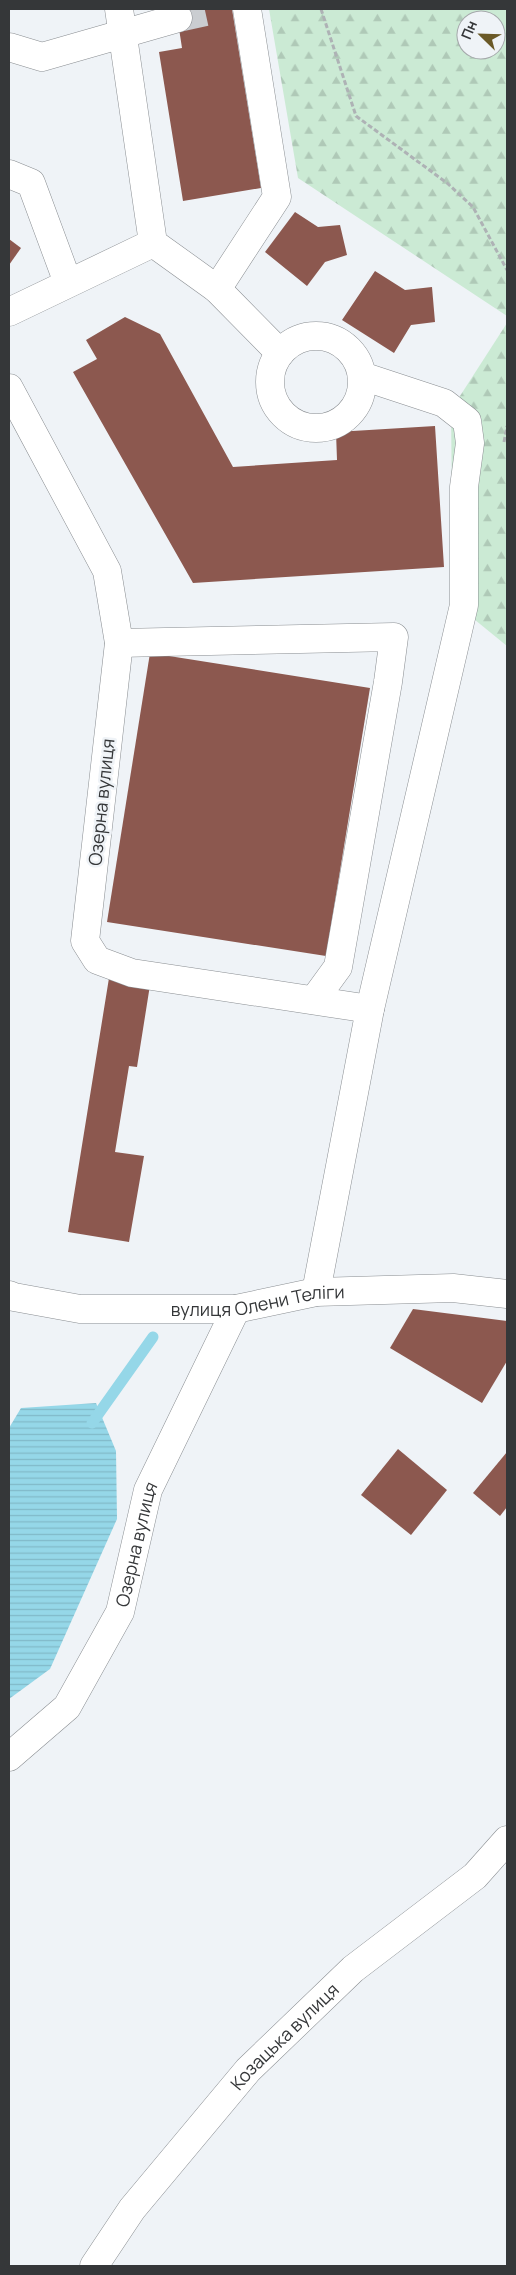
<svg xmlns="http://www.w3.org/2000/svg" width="516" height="2275" font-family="Manrope,sans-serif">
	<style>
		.forest { fill: url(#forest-firs); fill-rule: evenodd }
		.water { fill: url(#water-rules) }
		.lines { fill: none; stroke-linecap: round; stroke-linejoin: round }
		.stream { stroke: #95d7e8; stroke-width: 11 }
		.building { fill: #8c584f }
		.minor-tunnel { stroke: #cacdd1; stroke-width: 28; stroke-dasharray: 28 14; stroke-linecap: butt }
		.minor-casing { stroke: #8a8e92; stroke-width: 29 }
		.path { stroke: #aeb2b5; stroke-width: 3; stroke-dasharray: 5 2.5; stroke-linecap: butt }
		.minor { stroke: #fff; stroke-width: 28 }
		.labels { text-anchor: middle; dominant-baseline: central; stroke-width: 5; stroke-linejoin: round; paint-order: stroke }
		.street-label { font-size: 18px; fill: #353739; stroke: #eff3f7 }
	</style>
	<defs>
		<pattern id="forest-firs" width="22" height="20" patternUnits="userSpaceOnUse" patternTransform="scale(1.25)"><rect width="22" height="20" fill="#cbead4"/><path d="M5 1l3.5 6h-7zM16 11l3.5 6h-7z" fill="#afc9b7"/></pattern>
		<pattern id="water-rules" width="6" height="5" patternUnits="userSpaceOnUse" patternTransform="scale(1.25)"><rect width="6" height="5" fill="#95d7e8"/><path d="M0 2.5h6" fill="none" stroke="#81b9c8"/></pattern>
	</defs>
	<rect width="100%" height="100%" fill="#eff3f7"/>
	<!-- forest -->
	<g class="forest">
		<path d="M269,9H507V316L298,178ZM466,20H496V50H466Z"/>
		<polygon points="507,323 507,646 453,602 451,410"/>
	</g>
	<!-- water -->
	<polygon class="water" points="96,1403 116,1451 117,1519 50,1669 9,1699 9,1428 21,1408"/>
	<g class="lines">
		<!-- stream -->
		<polyline class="stream" points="92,1423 153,1337"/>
	</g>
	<!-- building -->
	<g class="building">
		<polygon points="176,9 232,9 261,188 183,201 159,52 182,48"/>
		<polygon points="295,212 318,227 340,225 347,255 325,262 307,286 265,252"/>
		<polygon points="9,239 21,248 9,265"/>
		<polygon points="375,271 405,290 432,287 435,322 411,325 394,353 342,320"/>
		<polygon points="125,317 160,334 233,467 337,460 336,432 435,426 444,567 193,583 73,372 97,359 86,340"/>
		<polygon points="150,653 370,688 326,956 107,922"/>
		<polygon points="109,978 150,985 137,1067 129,1066 115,1152 144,1156 129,1242 68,1232"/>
		<polygon points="413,1309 507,1321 507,1361 482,1403 390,1348"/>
		<polygon points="398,1449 447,1490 411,1535 361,1495"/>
		<polygon points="507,1452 507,1507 500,1516 473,1493"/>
	</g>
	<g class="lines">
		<!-- minor-tunnel -->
		<polyline class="minor-tunnel" points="178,18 219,9"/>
		<defs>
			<g id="minor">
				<polyline points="119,9 153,243 217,289 280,353"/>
				<polyline points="9,47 42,57 178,18"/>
				<polyline points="9,174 31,183 68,283"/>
				<polyline points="217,289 277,197 247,9"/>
				<polyline points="9,312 153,243"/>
				<circle cx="316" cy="382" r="46"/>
				<polyline points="9,388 107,571 119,643 85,941 97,960 132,973 370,1009"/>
				<polyline points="119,643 394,637 388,682 338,967 314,1000"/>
				<polyline points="316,1292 370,1009 464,605 464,487 470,443 467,421 444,403 362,376"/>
				<path id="s1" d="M9,1295L14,1297L80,1309H236L316,1292L453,1288L507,1294"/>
				<path id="s2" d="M9,1757L67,1707L120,1612L148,1490L236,1309"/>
				<path id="s3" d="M94,2266L132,2209L248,2070L353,1969L475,1876L507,1840"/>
			</g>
		</defs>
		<!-- minor casing -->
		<use href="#minor" class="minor-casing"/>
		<!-- path -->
		<g class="path">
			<polyline points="321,9 356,116 447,183 473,207 507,270"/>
			<polyline points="504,442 507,426"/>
		</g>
		<!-- minor -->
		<use href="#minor" class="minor"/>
	</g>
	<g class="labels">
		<!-- street labels -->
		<g class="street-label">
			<text transform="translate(101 802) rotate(-84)">Озерна вулиця</text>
			<text stroke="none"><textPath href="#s1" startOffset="251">вулиця Олени Теліги</textPath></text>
			<text stroke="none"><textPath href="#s2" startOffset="255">Озерна вулиця</textPath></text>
			<text stroke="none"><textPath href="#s3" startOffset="299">Козацька вулиця</textPath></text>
		</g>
	</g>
	<!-- border -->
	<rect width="516" height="2275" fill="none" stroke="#353739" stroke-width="20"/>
	<!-- north arrow -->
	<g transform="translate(481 35) rotate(293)"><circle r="24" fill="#eff3f7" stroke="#a5a8ab"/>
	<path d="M0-4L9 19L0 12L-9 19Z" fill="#6a5927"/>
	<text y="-8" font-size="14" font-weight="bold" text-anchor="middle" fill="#353739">Пн</text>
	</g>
</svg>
